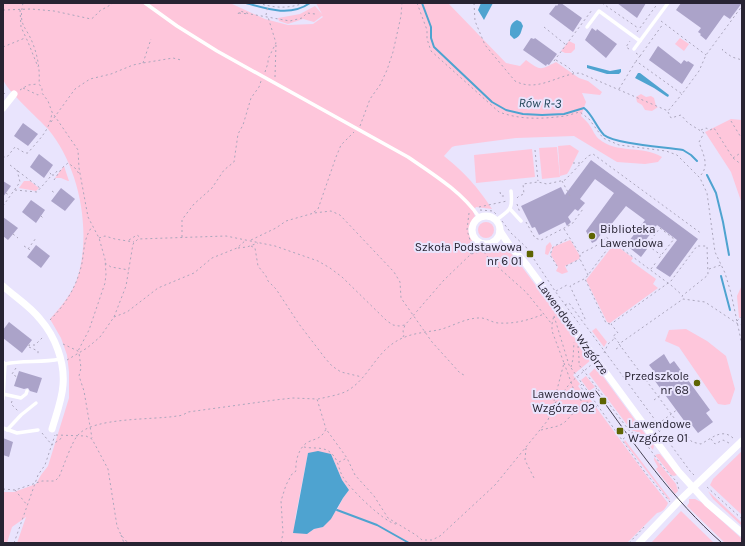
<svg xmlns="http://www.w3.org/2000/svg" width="745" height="546" font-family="Karla,sans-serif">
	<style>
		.green { fill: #fec6db; fill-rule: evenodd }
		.water { fill: #4ea3d0 }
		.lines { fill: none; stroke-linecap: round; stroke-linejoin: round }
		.stream { stroke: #4ea3d0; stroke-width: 2 }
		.building { fill: #aba3c9 }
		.path { stroke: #aba6bc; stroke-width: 1; stroke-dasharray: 2 3; stroke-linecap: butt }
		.service { stroke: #fff; stroke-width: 3.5 }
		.minor { stroke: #fff; stroke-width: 7 }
		.tram { stroke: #474354; stroke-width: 1 }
		.poi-dot { fill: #5e6402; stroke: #e9e4fd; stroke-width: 1.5 }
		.labels { text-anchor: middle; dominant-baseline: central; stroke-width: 4; stroke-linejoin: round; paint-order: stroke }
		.poi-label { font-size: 12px; fill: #272332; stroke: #e9e4fd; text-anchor: end }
		.street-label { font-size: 12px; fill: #272332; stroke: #e9e4fd }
		.water-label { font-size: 13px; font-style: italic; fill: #1a3f52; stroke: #e9e4fd }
	</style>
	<rect width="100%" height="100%" fill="#e9e4fd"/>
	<!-- green -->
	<g class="green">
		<path d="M3,3H230L265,19L288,25L313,24L323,17L322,16L314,22L303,19L288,24L279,21L278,18L300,14L315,6L322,14L316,3H448L506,63L520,66L526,60C541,71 540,70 556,62L579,78L588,81L602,92L600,95L582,93L586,102L581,116C584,119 588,122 590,126C593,130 595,136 599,139C616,154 643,145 662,157L658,162L645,164L617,162L574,136L516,138L455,146L452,147L444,156C465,173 477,186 492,209L476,207L473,211L475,216C459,238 477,237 484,253L500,250L502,247L514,256L591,360L573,375L580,384L578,386L588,400L590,399L649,479L668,503C666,508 663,512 657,513L627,543H17L26,517L12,527L7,543H3V492H14L36,484L41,475L48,466L69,398V372L67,355L61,338L50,319C60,308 70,296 76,282C93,235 80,167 48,129C39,119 5,89 3,79C1,73 3,64 3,58C3,40 3,21 3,3ZM308,453L331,454L342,480L349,490L343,498L338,508L323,527L314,529L307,534L295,519Z"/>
		<polygon points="680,38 689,44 684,51 675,44"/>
		<polygon points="569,41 575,44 575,49 571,53 565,53 561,51"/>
		<polygon points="641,94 646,97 651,96 654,98 656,106 658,107 652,111 645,110 642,105 637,102 636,97"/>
		<polygon points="731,119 742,120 742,204 731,172 705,132"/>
		<polygon points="570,145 579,151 569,171 567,174 560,176 558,146"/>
		<polygon points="557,147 560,177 542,179 539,148"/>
		<polygon points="532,149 535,177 476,183 474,155"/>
		<polygon points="64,166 69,181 68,181 61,178 55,178"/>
		<polygon points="24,181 30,181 39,188 36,191 19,188"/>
		<circle cx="486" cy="230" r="8"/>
		<polygon points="570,240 571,241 580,256 579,259 565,266 568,272 562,274 556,271 558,267 551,255 553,247"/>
		<polygon points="550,242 552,246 548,255 545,254 546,246"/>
		<polygon points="614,244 633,258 631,261 656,279 653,284 658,288 610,323 607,322 586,280"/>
		<polygon points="742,285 742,316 739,318 737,296"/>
		<polygon points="596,328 607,342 604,347 592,331"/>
		<polygon points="686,329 707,341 726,356 735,389 730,404 725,405 718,404 679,347 665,341 669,330"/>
		<polygon points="596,367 654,446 653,450 640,433 631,430 589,374"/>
		<polygon points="586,376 595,387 589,391 581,380"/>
		<polygon points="625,440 670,499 669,500 624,442"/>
		<polygon points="742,451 742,515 710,485 713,479"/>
		<polygon points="658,454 660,454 677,475 674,476 671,475 655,455"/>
		<polygon points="654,457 676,484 678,491 675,494 656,469 658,467 654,460"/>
		<polygon points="708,491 742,523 742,526 713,499"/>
		<polygon points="689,499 695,499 701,502 742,539 742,543 725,543 687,506 689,503"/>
		<polygon points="681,511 714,543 651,543"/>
	</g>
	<!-- water -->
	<g class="water">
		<polygon points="481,3 493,3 484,20 478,10"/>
		<path d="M517,20L521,22L523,26C521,31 521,37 514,39L510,35C510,28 510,23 517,20Z"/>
		<polygon points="587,65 610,71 621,69 621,72 619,74 607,74 587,68"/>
		<polygon points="638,73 640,73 669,95 668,97 666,96 654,88 635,78"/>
		<polygon points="318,451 331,454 342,480 349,490 343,498 331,519 323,527 314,529 307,534 293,533 308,453"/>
	</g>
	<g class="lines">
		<!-- stream -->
		<g class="stream">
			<path d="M246,3C267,9 290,17 310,3"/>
			<path d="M422,3L431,27V38L434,47L492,102L506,110L523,114L542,115L564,114L584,108C593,115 596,127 604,135C615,144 666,147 683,150L691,155L697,161"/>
			<polyline points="707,175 716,193 723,222 729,255"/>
			<polyline points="721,276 730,310"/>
			<polyline points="337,510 377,525 409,543"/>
		</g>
	</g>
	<!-- building -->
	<g class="building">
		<polygon points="559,3 561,3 582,18 573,32 549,14 556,5 557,6"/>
		<polygon points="617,3 646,3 637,18"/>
		<polygon points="681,3 742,3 730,19 724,15 706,40 700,35 701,34 698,32 701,28 676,10"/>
		<polygon points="592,28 596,31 597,29 617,44 606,58 585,40"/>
		<polygon points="531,38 534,39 535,38 557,54 549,65 547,64 546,66 523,50"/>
		<polygon points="658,46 681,64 684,60 687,62 688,61 694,65 682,84 649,60"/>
		<polygon points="23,123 38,134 28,146 14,136"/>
		<polygon points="39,154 53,165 44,178 30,167"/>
		<polygon points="591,160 698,239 670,277 656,268 677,240 657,225 642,245 647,249 641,257 626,245 645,220 626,206 606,231 604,230 596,241 592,243 586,231 614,193 595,179 580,199 585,203 578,211 575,209 568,217 571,222 567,226 565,222 539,235 535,227 532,228 521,206 561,187 565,195"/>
		<polygon points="3,181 11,186 3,197"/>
		<polygon points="61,188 75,199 65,211 51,201"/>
		<polygon points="31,200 45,210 36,223 22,212"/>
		<polygon points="3,217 18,228 8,240 3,236"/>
		<polygon points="36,245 50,256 41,268 27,257"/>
		<polygon points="9,322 32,340 22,353 3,338 3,330"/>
		<polygon points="664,354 670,364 674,361 710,410 706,413 713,422 698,433 691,424 688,426 652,377 656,374 649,365"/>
		<polygon points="19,371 42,378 37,393 30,391 28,388 24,389 14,386"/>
		<polygon points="3,438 13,442 9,457 3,455"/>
	</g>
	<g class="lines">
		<!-- path -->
		<g class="path">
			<path d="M23,3C18,27 26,25 33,44C38,57 40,70 39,84L42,88V93L48,101L52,112L78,150L79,168L88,217L99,238L105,259L106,274L105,283L89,330L78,351"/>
			<path d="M258,3C274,8 288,9 304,3"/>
			<path d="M417,3L427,30V39L431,51L499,112C521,120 542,119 565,116C570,115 575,113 580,112L589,119L603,138L619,145L666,151L677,155L700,178L707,193L715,252L725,273L731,293L742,345"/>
			<path d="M474,3L475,21L485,45L515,81C538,93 558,74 580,73L668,111L682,94"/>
			<polyline points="602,3 638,28"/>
			<path d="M3,10L31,9L54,11L91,19C95,17 97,13 101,10C105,8 109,6 113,3"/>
			<polyline points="20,10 21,27 28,42 38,67"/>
			<polyline points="239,13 249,14"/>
			<polyline points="238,14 240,11 250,14 290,21 302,18 307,13 315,14"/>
			<polyline points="266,15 268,6"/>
			<polyline points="661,21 706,55"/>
			<polyline points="544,27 565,44"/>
			<polyline points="637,32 658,3"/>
			<polyline points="3,47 25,38"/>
			<polyline points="629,49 626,47 630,41"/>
			<polyline points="723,49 722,50 732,57 742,60"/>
			<polyline points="636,53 640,56 636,61 682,94 699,71 706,55 742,6"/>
			<polyline points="640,56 663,24"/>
			<polyline points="556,60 568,67 574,73"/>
			<polyline points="554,61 592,10"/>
			<polyline points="143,63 151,39"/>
			<polyline points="265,72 268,63 268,59 276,43 268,17"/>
			<polyline points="275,77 276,44"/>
			<polyline points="23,88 38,95 41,93"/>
			<polyline points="619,89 636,61"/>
			<polyline points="20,90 28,85 38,84"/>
			<polyline points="3,94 6,93"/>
			<path d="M668,112L671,118L681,115L688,123L704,133L699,142C703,154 710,166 700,176"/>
			<polyline points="731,121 742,139"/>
			<polyline points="51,122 75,89 90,79 111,74 133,65 143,63 173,58 181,60"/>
			<polyline points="360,126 370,99 380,85 387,70 393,52 401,16 402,3"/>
			<polyline points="701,130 706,128 710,130 714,128 733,158 742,165"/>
			<polyline points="535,150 538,181"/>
			<path d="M3,158L4,157H7L15,147L25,153H28C39,139 50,131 52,112"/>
			<polyline points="733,158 742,152"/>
			<polyline points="573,163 580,163"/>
			<polyline points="10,165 40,188"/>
			<polyline points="52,175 54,175 57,171"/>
			<polyline points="54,180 62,168 68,163 75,168 80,175"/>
			<polyline points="562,181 570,196"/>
			<polyline points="15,190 37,192 51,176 51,174 48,171"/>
			<polyline points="52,191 56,194"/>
			<polyline points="500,192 501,196 506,196"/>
			<polyline points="6,193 10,196"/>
			<polyline points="517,198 519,196 524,194 523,184 538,182 547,184 565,180 588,156 593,154 702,234"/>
			<polyline points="517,204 520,213"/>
			<polyline points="3,206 20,182 17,170"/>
			<polyline points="479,207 507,201"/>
			<polyline points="480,210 493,211 496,214"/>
			<polyline points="314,212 318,209 336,157 341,145 354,132"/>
			<polyline points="469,213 467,230 472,247"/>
			<polyline points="41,216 44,219"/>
			<polyline points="502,221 511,233 526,247 555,291 580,325"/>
			<polyline points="526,222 535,238 541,240 572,224 583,209"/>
			<polyline points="564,229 580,254"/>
			<polyline points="13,234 18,238"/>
			<polyline points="182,237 182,220 184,217 194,204 212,188 224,170 234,162 238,134 243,125 251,98 259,87 261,81"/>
			<polyline points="99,238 105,236 115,239 134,242"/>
			<polyline points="129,240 137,235 141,238"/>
			<polyline points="251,240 276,228 286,221 314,213 331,211 340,215 394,272 400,282 401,298 432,342 460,373 464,375"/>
			<polyline points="24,246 32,251"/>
			<polyline points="251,246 255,248 258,266 266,276 268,281 276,289 299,324 325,358 332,366 341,372 362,377"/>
			<polyline points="238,248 247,247 258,243"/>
			<polyline points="28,249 36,238"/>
			<polyline points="484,252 490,260 526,292 551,323"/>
			<polyline points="471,254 470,250 477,241"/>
			<polyline points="659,258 674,239 660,228 647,245 661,255"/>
			<polyline points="105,263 111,267 129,270"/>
			<polyline points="557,266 550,255 553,247 569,238"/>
			<polyline points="566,266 580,259"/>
			<polyline points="651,269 657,261"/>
			<polyline points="709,269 721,265"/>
			<path d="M588,275L580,259V254C591,248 599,246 606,237L672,286L682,295"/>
			<polyline points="584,279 570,286 586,321"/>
			<polyline points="556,291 567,285 569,286"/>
			<polyline points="565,305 569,303 661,428 660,432"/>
			<polyline points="554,316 569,365 644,471 670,502"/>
			<polyline points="114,317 127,312 158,288 194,273 212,258 237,248 246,240"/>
			<path d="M50,320C66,304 77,286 82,263C84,251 84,237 92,227"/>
			<polyline points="737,321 742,316"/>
			<polyline points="610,324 606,323 585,279 612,243"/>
			<polyline points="403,337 404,335 403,331 405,325"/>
			<polyline points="619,343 613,336 618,333 611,324 671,281 697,246 707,246 708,275 682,296 683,299"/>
			<polyline points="63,344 78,351 79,353 81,368 79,376 84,391 92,438"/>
			<polyline points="29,346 29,345 35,345 43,337"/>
			<polyline points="578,346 579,358 579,365 591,380 631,433"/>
			<polyline points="29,347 38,351 38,354"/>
			<polyline points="616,349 621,346"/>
			<polyline points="604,353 608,344 614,339"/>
			<polyline points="67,360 87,348 100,337 114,317 126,286 133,244 138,239 226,236 275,246 318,261 330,268 342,277 387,321 393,325 399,326 405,325 444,280 471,254 498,248 500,245"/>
			<polyline points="564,363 575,393 583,403"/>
			<polyline points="571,367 573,359 574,342"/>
			<polyline points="16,368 12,374 17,377"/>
			<polyline points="582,384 580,386 587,395 597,388"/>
			<path d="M318,399C327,397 339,395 347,391C371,377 376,348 405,337C415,333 427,332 438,330C452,327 466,317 482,318C488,319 493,323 499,323C515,324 529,320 544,314"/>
			<polyline points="654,400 665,392"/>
			<polyline points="12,401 11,404 18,411"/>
			<polyline points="555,403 571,382 591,365"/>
			<polyline points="652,423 668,441 690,471 694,475"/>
			<polyline points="658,424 678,409"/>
			<polyline points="541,430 558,426 564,423 583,403 589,402 597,407"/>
			<polyline points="42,433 52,445 63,437"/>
			<polyline points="56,435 86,436 92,439 108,469 117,526 121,535 128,543"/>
			<path d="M733,438C722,428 712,438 701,444L692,442L619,344L683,299L705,302L738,324L742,325"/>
			<polyline points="623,439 633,432 639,434 662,466 677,482"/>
			<polyline points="711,439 715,444 723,440 729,443"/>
			<path d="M304,447C312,449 324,446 331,453C339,460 338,469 343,477C349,488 385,523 396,524"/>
			<polyline points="526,448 525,460 534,478"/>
			<polyline points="339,462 347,458"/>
			<polyline points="677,482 679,490"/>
			<polyline points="707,487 742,519"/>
			<path d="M3,489L15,490L42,481H55L59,477C63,468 72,441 78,435C93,417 154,420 177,416C181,416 185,414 188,412L275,400L293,398L317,399L326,429"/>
			<polyline points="15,490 27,505"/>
			<polyline points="121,535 124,543"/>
			<polyline points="14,543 38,475 45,465 55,435"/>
			<path d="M281,543L283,533L281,501L286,485L292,474L296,471C295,461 299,447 308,442C317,438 321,439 326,429L347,458L355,475L374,496L388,518L416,535L422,540H432L440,536L495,485L548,420L553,405L564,363L552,331V324L554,315"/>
			<polyline points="629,543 646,525"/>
		</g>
		<!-- service -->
		<g class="service">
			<path d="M145,3L177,26L217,51L408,157C433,174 462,192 479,217"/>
			<polyline points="587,27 599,11 640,41"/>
			<polyline points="634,49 668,3"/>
			<polyline points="510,209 521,221"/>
			<path d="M496,220C510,210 513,210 511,191"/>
			<polyline points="3,362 5,364 3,399"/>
			<path d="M5,364C23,360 42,363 60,359"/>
			<polyline points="3,394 21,398 26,394 27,391"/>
			<polyline points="3,428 17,433 38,430"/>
			<polyline points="7,430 21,415 36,403"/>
		</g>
		<!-- minor -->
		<g class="minor">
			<polyline points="3,108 14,94"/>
			<circle cx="486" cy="230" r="14"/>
			<polyline points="500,231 510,246 526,264 678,471 707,503 742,533"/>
			<path d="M3,286C15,297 30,306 40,319C55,336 65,362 63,385C62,400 56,415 52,429"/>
			<polyline points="639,543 679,501 742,441"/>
		</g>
		<!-- tram -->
		<path class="tram" d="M596,391C635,445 672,499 722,543"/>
	</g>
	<!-- markers -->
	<g class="poi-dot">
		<circle cx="592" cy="236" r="4"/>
		<rect x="526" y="250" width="8" height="8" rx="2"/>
		<circle cx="697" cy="383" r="4"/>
		<rect x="599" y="397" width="8" height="8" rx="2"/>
		<rect x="616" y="427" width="8" height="8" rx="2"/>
	</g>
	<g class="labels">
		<!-- poi labels -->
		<g class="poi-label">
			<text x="600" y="229" text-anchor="start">Biblioteka<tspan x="600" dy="14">Lawendowa</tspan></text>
			<text x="522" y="247">Szkoła Podstawowa<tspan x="522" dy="14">nr 6 01</tspan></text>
			<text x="689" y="376">Przedszkole<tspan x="689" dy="14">nr 68</tspan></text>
			<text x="595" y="394">Lawendowe<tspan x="595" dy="14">Wzgórze 02</tspan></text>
			<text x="628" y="424" text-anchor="start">Lawendowe<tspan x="628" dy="14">Wzgórze 01</tspan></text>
		</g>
		<!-- street labels -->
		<g class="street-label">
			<text transform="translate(573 328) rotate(54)">Lawendowe Wzgórze</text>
		</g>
		<!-- water labels -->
		<g class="water-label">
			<text transform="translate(540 103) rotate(1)">Rów R-3</text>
		</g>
	</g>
	<!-- border -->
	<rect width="745" height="546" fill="none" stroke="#272332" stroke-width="8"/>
</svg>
